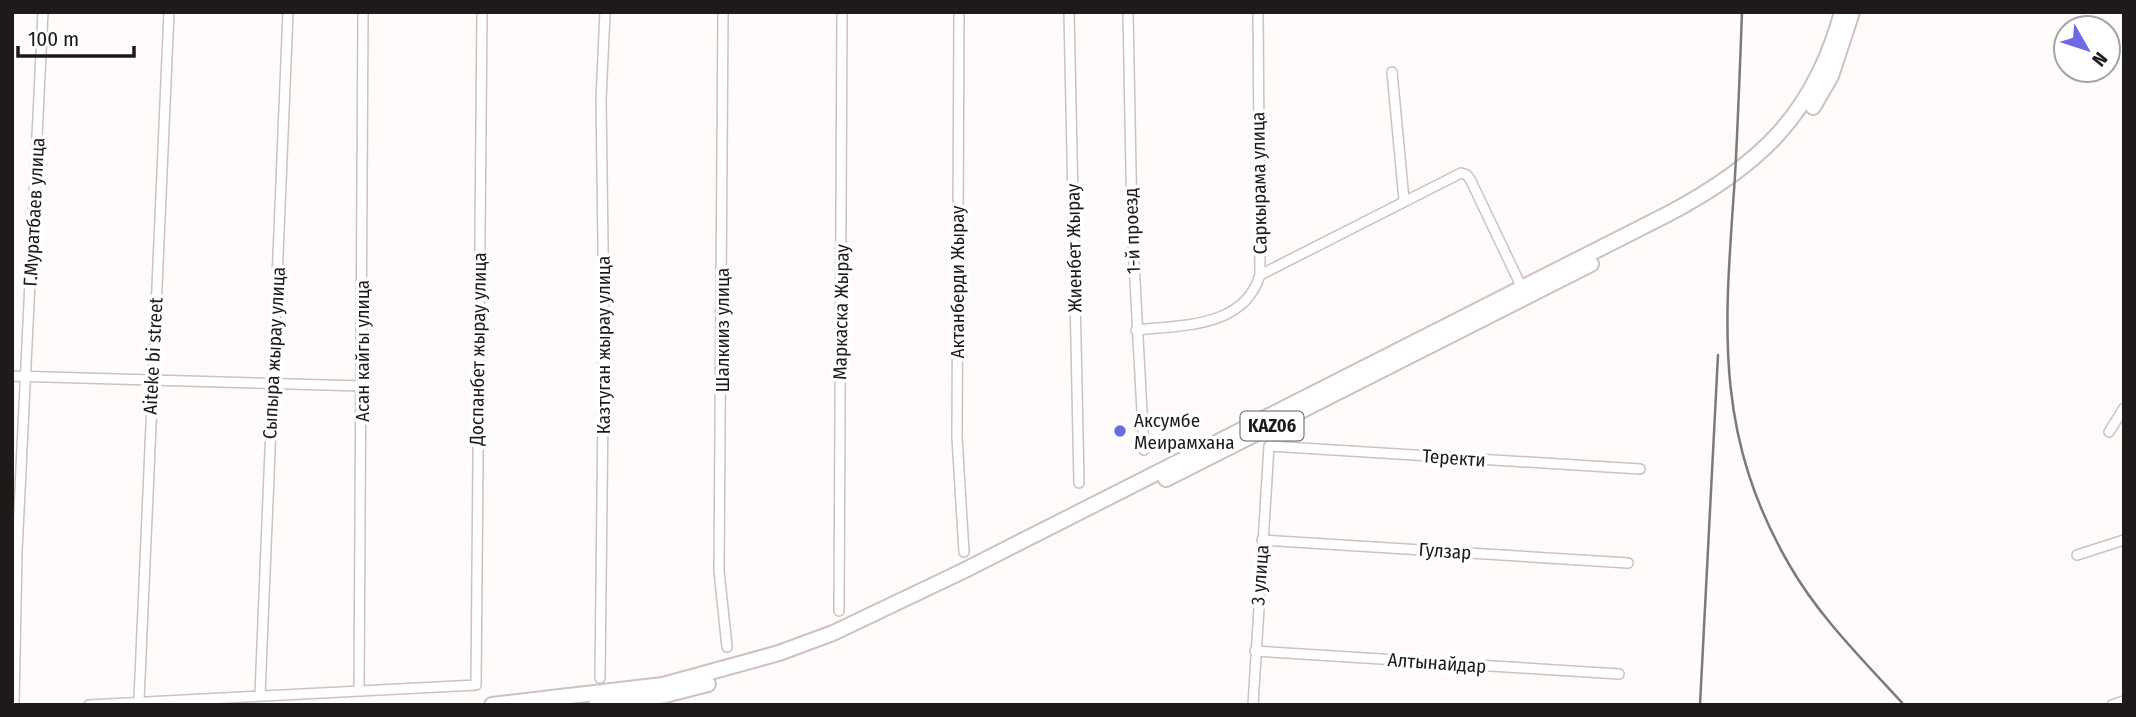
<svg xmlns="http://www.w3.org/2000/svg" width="2136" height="717" font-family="'Fira Sans Condensed',sans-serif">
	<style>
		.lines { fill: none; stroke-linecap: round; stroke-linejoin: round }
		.minor-casing { stroke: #ccc2c0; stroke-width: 12 }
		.highway-casing { stroke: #ccc2c0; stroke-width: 18 }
		.minor { stroke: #fff; stroke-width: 9 }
		.highway { stroke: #fff; stroke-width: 14 }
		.rail { stroke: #7c7978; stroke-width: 2.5 }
		.poi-dot { fill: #6e6ae4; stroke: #fff; stroke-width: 2.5 }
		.labels { text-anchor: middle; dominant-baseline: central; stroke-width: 7; stroke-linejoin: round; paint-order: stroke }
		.shield { fill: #fff; stroke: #615f5e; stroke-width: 2 }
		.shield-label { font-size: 18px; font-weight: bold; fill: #1d1a19 }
		.street-label { font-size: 19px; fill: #1d1a19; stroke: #fff }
		.poi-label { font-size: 19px; fill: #1d1a19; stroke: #fff; text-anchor: start }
	</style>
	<rect width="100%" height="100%" fill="#fffbfa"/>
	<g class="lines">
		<defs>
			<g id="minor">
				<polyline points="723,12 719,571 727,647"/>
				<polyline points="959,12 957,438 964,552"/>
				<polyline points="1069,12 1079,483"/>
				<polyline points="1128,12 1132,224 1144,450"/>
				<polyline points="1258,12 1260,275 1461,173 1467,175 1471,181 1522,288"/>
				<polyline points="1392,72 1404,200"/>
				<path d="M1136,330C1182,325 1244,328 1260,275"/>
				<polyline points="12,376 362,386"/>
				<polyline points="2109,432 2124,408"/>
				<polyline points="1262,540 1628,563"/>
				<polyline points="2077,555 2124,540"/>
				<polyline points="839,611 842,12"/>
				<polyline points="1255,651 1619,674"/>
				<polyline points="600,678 604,316 601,100 605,12"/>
				<polyline points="359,690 363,12"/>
				<polyline points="260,694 288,12"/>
				<polyline points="139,700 169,12"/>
				<polyline points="14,705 17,552 43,12"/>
				<polyline points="89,705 476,685 482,12"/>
				<polyline points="1253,705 1269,446 1640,469"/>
				<polyline points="2112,705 2124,701"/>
			</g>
			<g id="highway">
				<polyline points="1813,107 1831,76 1852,12"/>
				<polyline points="1166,479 1591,264"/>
				<path d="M492,705L663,685L779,653L833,633L963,571L1666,215C1758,167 1814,115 1842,12"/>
				<polyline points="596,705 665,695 708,684"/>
			</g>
		</defs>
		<!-- minor casing -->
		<use href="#minor" class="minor-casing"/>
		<!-- highway casing -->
		<use href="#highway" class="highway-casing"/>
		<!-- minor -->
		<use href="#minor" class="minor"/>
		<!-- highway -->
		<use href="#highway" class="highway"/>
		<!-- rail -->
		<g class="rail">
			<path d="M1742,12C1740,67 1738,122 1735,176C1725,323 1712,432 1790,566C1820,618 1864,661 1904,705"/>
			<polyline points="1700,705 1718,355"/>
		</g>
	</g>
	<!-- markers -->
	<circle class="poi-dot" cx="1120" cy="431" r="7"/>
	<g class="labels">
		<!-- shield labels -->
		<rect class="shield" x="1240.5" y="411.5" width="63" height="29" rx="5"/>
		<g class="shield-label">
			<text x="1272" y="426">KАZ06</text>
		</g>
		<!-- street labels -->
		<g class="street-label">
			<text transform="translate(1259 183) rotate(-91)">Саркырама улица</text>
			<text transform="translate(34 212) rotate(-87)">Г.Муратбаев улица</text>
			<text transform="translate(1132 231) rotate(-92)">1-й проезд</text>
			<text transform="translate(1074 248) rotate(-91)">Жиенбет Жырау</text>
			<text transform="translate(957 282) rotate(-90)">Актанберди Жырау</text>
			<text transform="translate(841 312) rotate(-89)">Маркаска Жырау</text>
			<text transform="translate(722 330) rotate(-90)">Шалкииз улица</text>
			<text transform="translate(603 345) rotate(-90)">Казтуган жырау улица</text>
			<text transform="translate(478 349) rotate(-89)">Доспанбет жырау улица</text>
			<text transform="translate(362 351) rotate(-90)">Асан кайгы улица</text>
			<text transform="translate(274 353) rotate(-87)">Сыпыра жырау улица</text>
			<text transform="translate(153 356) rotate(-87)">Aiteke bi street</text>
			<text transform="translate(1454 458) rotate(4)">Теректи</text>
			<text transform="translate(1445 551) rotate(4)">Гулзар</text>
			<text transform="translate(1260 575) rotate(-86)">3 улица</text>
			<text transform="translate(1437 663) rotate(4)">Алтынайдар</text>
		</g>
		<!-- poi labels -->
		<g class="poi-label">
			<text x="1134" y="420">Аксумбе<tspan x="1134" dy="22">Меирамхана</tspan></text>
		</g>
	</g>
	<!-- border -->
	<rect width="2136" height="717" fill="none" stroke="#1d1a19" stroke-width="28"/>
	<!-- north arrow -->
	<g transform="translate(2087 49) rotate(129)"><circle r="33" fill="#ffffff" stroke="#a5a3a3" stroke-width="2"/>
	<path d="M0-5L12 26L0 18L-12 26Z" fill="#6e6ae4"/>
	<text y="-10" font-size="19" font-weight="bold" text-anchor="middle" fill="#1d1a19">N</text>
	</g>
	<!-- scale -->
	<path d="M18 46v10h116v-10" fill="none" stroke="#1d1a19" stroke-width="3.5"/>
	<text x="28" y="46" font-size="21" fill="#1d1a19" stroke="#ffffff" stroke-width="5" paint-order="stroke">100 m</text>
</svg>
